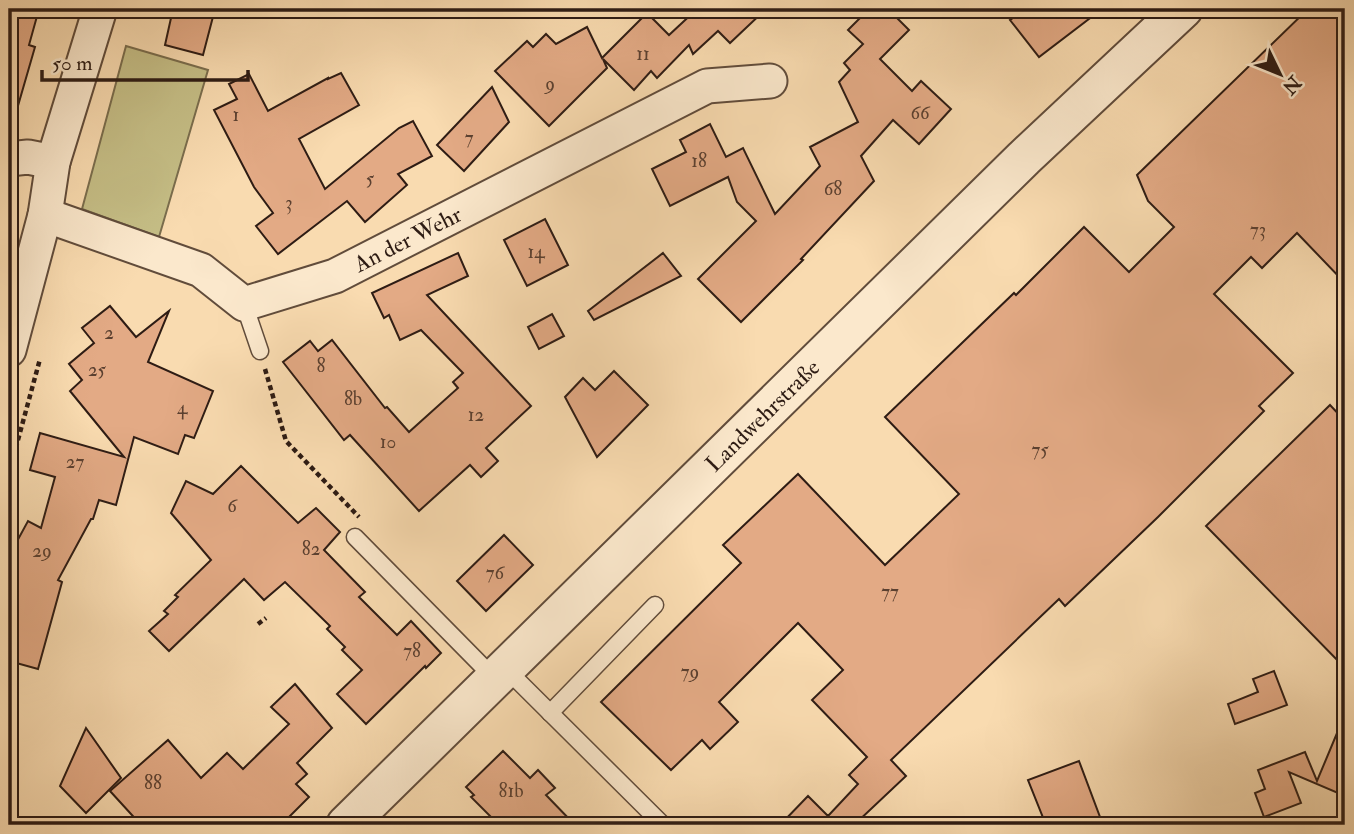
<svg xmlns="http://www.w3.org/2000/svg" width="1354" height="834" font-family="'IM FELL Double Pica',serif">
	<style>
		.green { fill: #c5be86; stroke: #7a6d4d; stroke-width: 2 }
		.building { fill: #e3aa85; stroke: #2e1c14; stroke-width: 2 }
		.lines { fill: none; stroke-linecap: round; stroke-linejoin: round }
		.service-casing { stroke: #614c3b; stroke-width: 19 }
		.minor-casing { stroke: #614c3b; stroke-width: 37 }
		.tertiary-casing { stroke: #614c3b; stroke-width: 42 }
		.path { stroke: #2e1c14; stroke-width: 4.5; stroke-dasharray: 5 3.5; stroke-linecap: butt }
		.service { stroke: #fbe8cc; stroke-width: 16 }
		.minor { stroke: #fbe8cc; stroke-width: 33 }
		.tertiary { stroke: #fbe8cc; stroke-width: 38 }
		.labels { text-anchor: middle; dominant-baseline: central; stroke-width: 5; stroke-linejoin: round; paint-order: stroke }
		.number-label { font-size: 19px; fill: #5b4030 }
		.street-label { font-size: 23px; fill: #2e1c14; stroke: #fbe8cc }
	</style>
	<rect width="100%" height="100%" fill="#f9dbb0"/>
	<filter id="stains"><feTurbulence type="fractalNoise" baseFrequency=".00286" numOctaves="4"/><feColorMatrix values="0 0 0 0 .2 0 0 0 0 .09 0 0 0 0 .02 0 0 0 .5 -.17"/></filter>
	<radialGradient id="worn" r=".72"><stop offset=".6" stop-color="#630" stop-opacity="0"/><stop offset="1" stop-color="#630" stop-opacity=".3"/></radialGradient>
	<!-- green -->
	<polygon class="green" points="126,46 208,70 159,237 82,209"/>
	<!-- building -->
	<g class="building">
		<polygon points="9,9 39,9 29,45 35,47 15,116 9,115"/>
		<polygon points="173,9 215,9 203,55 165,45"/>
		<polygon points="697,9 766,9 730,43 718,31 693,54 689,45 657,78 651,71 634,90 603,59 607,68 549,126 495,71 527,41 533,47 546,34 556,44 587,27 602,58 647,13 669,35"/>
		<polygon points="869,9 888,9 909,30 880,59 912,91 921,81 951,109 919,144 893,120 861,156 874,181 801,259 803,260 741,322 698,279 756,221 737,202 728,177 670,206 652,169 686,152 680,140 710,124 726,157 743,148 775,214 820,166 810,147 858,122 839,82 850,70 844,63 863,44 848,30"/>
		<polygon points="1026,9 1102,9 1039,57 1010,20"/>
		<polygon points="1308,9 1345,9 1345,283 1297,233 1262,268 1251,257 1214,294 1293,373 1259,406 1264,411 1158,517 1065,606 1059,599 891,760 906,776 854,825 780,825 808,796 828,816 858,784 849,775 867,757 812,700 843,670 798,623 719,702 738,722 710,749 702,740 671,770 601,702 741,563 723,545 798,474 885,565 959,494 885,417 1014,293 1016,295 1084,227 1129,272 1174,227 1148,201 1137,175"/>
		<polygon points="341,73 359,105 299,139 325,189 399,128 413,121 432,156 398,174 407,185 365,222 347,201 278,254 256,226 273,213 254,187 214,110 237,99 229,84 249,74 268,111 328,78 328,79"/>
		<polygon points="492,87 509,122 464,171 437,145"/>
		<polygon points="545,219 568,265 527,286 504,240"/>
		<polygon points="458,253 468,276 427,295 531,406 486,448 498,461 481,477 470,465 419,511 350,435 344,440 283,362 310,341 318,351 332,340 385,408 387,407 409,432 458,388 453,382 463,373 421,330 400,340 389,315 384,318 372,293"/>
		<polygon points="663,253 681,276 594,320 588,311"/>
		<polygon points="110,306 136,337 169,311 148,362 213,391 194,438 185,435 178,454 134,437 116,505 99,500 93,519 91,519 58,580 62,582 38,669 9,661 9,556 28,521 41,528 55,477 30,470 40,433 124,457 70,391 82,380 69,364 94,343 82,328"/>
		<polygon points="552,314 564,336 539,349 528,327"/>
		<polygon points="614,371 648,405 597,457 565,397 583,378 595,390"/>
		<polygon points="1330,405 1345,421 1345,668 1206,526"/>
		<polygon points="241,466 298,523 316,508 340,532 324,550 365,592 359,597 397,635 411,621 441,653 426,668 425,666 366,724 337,694 362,670 342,650 345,647 327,629 330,626 285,582 264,600 244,579 169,651 149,631 168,614 164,611 178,597 175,595 211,560 171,513 186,481 213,494"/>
		<polygon points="504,535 533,565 486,611 457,581"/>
		<polygon points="1274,671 1287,705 1235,724 1228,704 1258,692 1253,679"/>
		<polygon points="295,684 332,728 297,763 307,774 296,784 309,797 281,825 141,825 110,791 168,740 201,778 227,753 243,769 289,724 271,707"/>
		<polygon points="1345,714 1345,796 1289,772 1301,803 1264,817 1255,793 1265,789 1258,770 1305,752 1317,781"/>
		<polygon points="86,728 121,778 86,813 60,786"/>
		<polygon points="503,751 530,778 538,770 555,788 546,795 575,825 499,825 471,797 474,795 466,787"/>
		<polygon points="1079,761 1103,825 1046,825 1028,780"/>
	</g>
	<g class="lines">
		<defs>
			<g id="service">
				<polyline points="244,304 260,351"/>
				<polyline points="355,537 494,678"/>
				<polyline points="505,668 663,825"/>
				<polyline points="550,713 655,605"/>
			</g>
			<g id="minor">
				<polyline points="9,159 28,157 53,162"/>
				<path id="s1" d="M45,215L201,270L244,304L335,276L707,86L770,81"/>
				<polyline points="9,350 45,215 53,162 100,9"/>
			</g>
			<g id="tertiary">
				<path id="s2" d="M346,825L1024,158L1183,9"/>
			</g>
		</defs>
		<!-- service casing -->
		<use href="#service" class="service-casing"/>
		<!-- minor casing -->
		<use href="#minor" class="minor-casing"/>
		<!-- tertiary casing -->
		<use href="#tertiary" class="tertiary-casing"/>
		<!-- path -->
		<g class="path">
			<polyline points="265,369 286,441 359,517"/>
			<polyline points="9,473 40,359"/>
			<polyline points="258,624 266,618"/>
		</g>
		<!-- service -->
		<use href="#service" class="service"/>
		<!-- minor -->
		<use href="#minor" class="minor"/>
		<!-- tertiary -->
		<use href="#tertiary" class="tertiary"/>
	</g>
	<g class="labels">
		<!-- number labels -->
		<g class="number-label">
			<text x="643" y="54">11</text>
			<text x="550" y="84">9</text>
			<text x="920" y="113">66</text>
			<text x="236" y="115">1</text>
			<text x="469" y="138">7</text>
			<text x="699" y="161">18</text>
			<text x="370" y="179">5</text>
			<text x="833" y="189">68</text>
			<text x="289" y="203">3</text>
			<text x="1258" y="230">73</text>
			<text x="536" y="252">14</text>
			<text x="109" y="333">2</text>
			<text x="321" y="366">8</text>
			<text x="97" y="370">25</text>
			<text x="353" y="399">8b</text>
			<text x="182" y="408">4</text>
			<text x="476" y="415">12</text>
			<text x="388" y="442">10</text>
			<text x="1040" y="450">75</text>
			<text x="75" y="462">27</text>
			<text x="232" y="506">6</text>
			<text x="311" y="549">82</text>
			<text x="42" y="551">29</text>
			<text x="495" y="573">76</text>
			<text x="890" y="592">77</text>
			<text x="412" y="651">78</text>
			<text x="690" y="672">79</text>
			<text x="153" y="783">88</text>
			<text x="511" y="791">81b</text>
		</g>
		<!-- street labels -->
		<g class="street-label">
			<text stroke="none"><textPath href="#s1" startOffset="397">An der Wehr</textPath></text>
			<text stroke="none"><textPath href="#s2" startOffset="584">Landwehrstraße</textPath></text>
		</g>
	</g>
	<!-- margin -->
	<rect width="1354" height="834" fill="none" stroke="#f9dbb0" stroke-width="35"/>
	<rect x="10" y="10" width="1333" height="813" fill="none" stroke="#2e1c14" stroke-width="3.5"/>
	<rect x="18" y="18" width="1319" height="799" fill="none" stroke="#2e1c14" stroke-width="2"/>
	<!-- north arrow -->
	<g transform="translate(1280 74) rotate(133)" stroke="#fbe8cc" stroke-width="5" paint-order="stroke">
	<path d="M0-5L12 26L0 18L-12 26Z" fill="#2e1c14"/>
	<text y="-10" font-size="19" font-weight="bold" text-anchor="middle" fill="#2e1c14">N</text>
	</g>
	<!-- scale -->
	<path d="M42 70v10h206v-10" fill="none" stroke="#2e1c14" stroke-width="3.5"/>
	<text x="52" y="70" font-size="21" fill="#2e1c14" stroke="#fbe8cc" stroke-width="5" paint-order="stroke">50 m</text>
	<rect width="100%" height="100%" filter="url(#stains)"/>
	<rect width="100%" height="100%" fill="url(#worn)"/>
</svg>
